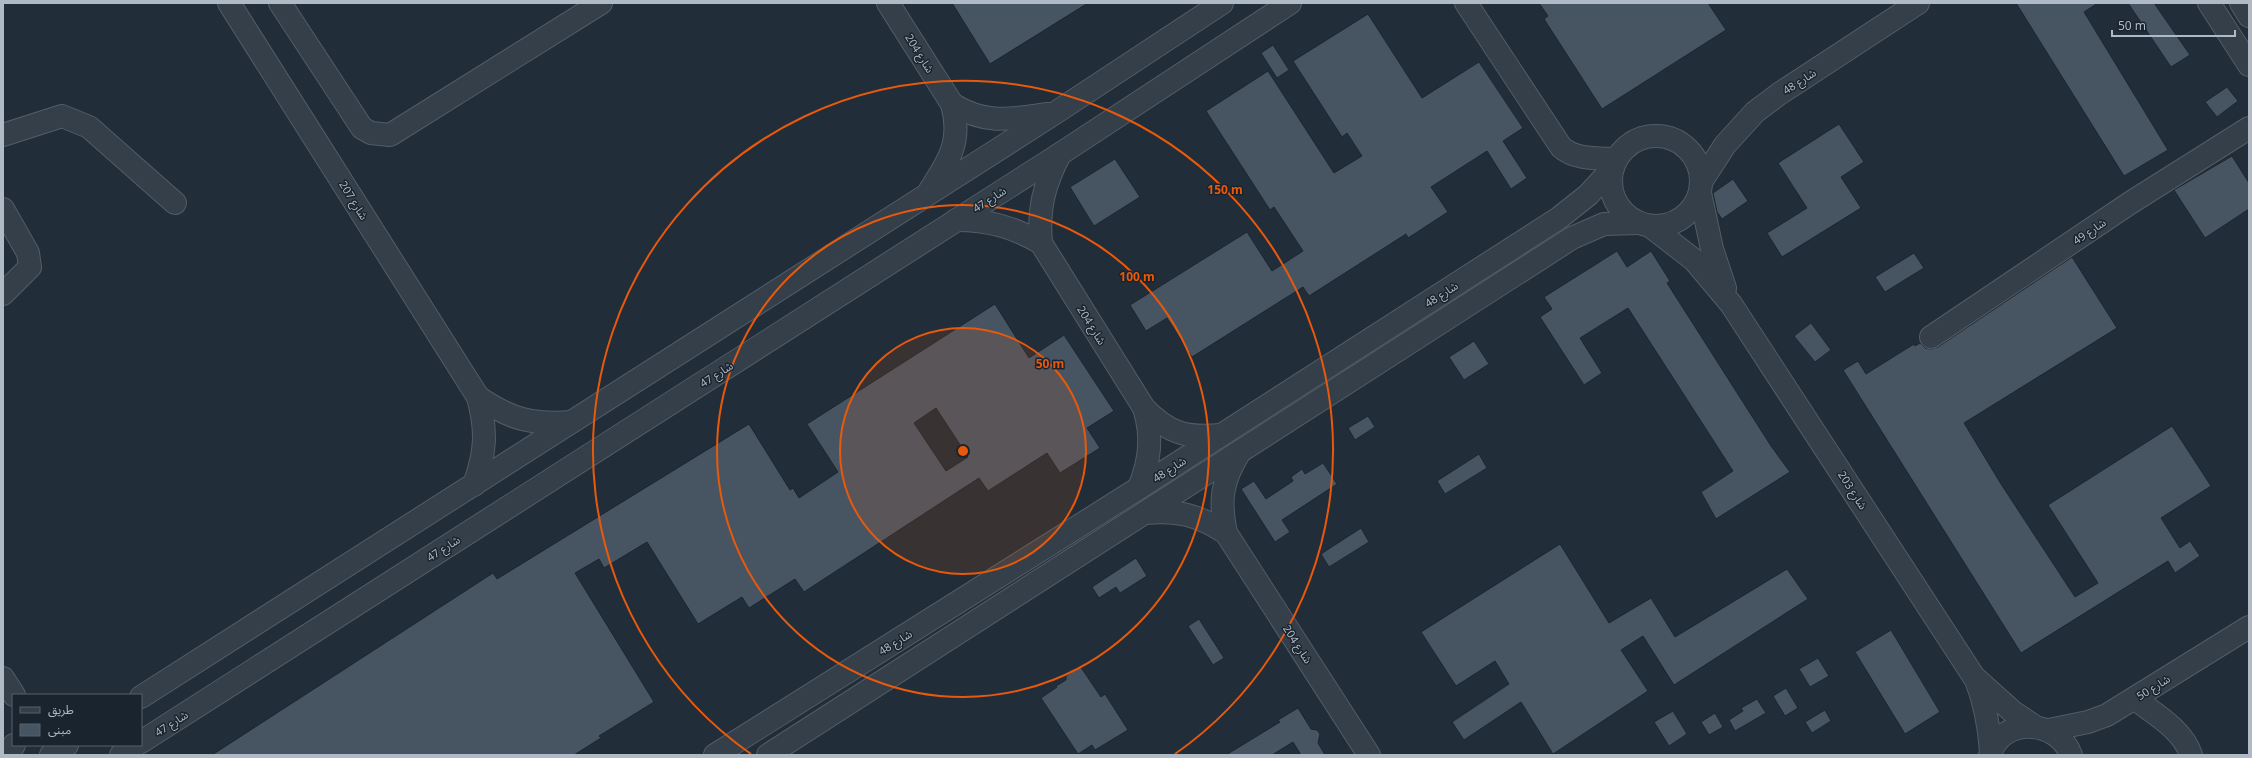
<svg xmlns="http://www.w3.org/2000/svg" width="2252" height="758" font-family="'Noto Sans','Noto Sans Arabic',sans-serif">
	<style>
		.building { fill: #475563; stroke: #1c2630; fill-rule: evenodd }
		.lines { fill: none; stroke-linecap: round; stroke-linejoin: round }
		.minor-casing { stroke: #525d67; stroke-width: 24 }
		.minor { stroke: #343f49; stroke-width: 22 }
		.ring { fill: none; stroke: #e8590c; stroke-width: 2 }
		.labels { text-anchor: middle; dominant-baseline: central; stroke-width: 3; stroke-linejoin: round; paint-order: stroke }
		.street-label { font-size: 11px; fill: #afbac6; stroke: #1a242e }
		.centre { fill: #e8590c; stroke: #1a242e; stroke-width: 2 }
		.ring-label { font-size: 12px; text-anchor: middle; font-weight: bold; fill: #e8590c; stroke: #1a242e; stroke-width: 3; stroke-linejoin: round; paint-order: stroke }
	</style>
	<rect width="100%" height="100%" fill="#212d39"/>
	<!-- building -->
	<g class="building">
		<polygon points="952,3 1088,3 990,64"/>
		<polygon points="1539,3 1708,3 1726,30 1602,109 1544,19 1548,16"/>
		<polygon points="2016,3 2098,3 2084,12 2168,150 2124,176"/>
		<polygon points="2128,3 2154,3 2190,55 2171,67"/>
		<polygon points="1368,14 1422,98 1479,62 1523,128 1503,141 1527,178 1511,189 1487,151 1431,187 1448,212 1408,238 1406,234 1309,296 1303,287 1192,357 1167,318 1146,331 1130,305 1247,232 1272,271 1303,251 1274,207 1270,210 1206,111 1268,71 1334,173 1362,156 1347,133 1342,137 1293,61"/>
		<polygon points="1273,45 1289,70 1277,78 1261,53"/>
		<polygon points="2227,87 2238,101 2217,117 2205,102"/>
		<polygon points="1839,124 1864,162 1841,177 1861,208 1782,257 1767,233 1807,208 1778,163"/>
		<polygon points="2232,156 2249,183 2249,209 2205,238 2174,190"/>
		<polygon points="1115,159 1140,197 1094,226 1070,187"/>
		<polygon points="1733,179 1748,201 1722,219 1717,212 1713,193"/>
		<polygon points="1617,251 1627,267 1651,251 1670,281 1667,283 1771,446 1790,472 1716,519 1701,492 1733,471 1628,308 1580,338 1602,373 1584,385 1540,317 1552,309 1544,297"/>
		<polygon points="1914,253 1924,268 1885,292 1875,277"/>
		<polygon points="2072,257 2117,328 1964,423 2001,484 2075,597 2098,583 2048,505 2172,426 2211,486 2161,518 2180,548 2190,541 2200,556 2175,573 2168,561 2021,653 1843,370 1858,361 1866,374 1914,344 1915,346 1920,343 1925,348 1931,349 1938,347"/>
		<path d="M995,304L1029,358L1064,335L1114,411L1087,428L1100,448L1060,473L1047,453L988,491L979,478L804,592L795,579L749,608L742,597L698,624L647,542L604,568L599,559L575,573L654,702L599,736L601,738L574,755H212L493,573L497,579L749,424L790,490L793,488L799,498L838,472L807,424ZM936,408L968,457L946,471L914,423Z"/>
		<polygon points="1811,323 1831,350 1815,362 1794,336"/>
		<polygon points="1474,341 1489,364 1464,380 1449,357"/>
		<polygon points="1368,416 1375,427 1355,440 1348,428"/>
		<polygon points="1479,454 1487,468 1445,494 1437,481"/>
		<polygon points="1323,463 1337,484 1282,520 1290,532 1275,542 1241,489 1254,481 1266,499 1293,481 1291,477 1302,469 1305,474"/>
		<polygon points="1361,528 1369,542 1329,567 1321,554"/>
		<polygon points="1560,544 1609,623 1651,598 1675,637 1787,569 1808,599 1674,685 1643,636 1621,650 1648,691 1553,754 1521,702 1464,740 1452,722 1509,684 1495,661 1456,686 1421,632"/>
		<polygon points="1136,558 1147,576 1120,593 1116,587 1099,598 1092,587"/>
		<polygon points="1199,619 1224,658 1213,665 1188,626"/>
		<polygon points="1891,630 1940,712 1905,734 1855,652"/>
		<polygon points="1818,658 1829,676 1810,687 1799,669"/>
		<polygon points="1080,666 1101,697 1105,694 1128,730 1095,750 1092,745 1078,754 1041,698 1057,687 1056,686 1066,680 1066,676"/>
		<polygon points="1786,688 1798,708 1785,716 1773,696"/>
		<polygon points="1757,699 1766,713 1735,731 1729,720 1743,711 1741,708"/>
		<polygon points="1298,708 1311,729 1317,730 1320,734 1318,743 1325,755 1301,755 1293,742 1272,755 1226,755 1280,722 1278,720"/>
		<polygon points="1825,710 1831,721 1812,733 1805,722"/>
		<polygon points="1673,711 1687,734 1669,746 1654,722"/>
		<polygon points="1715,713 1723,727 1709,735 1701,722"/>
	</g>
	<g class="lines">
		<defs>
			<g id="minor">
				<path d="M229,3L478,397C487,431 486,452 474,485"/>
				<polyline points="280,3 362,128 371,133 390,135 601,3"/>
				<path d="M888,3L952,104C962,141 950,159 930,190"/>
				<path d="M1466,3L1561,147C1575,160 1598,158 1616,159"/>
				<polyline points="2209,3 2249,65"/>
				<polyline points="2241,3 2249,16"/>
				<path d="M952,104C986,125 1010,119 1048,114"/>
				<polyline points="3,135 62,116 89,127 175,203"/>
				<circle cx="1656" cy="181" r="45"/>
				<path d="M1060,154C1044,184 1038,209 1041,243L1144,408C1169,434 1187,438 1221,435"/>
				<polyline points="1701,182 1725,145 1755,112 1779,94 1918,3"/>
				<polyline points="1700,193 1712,249 1725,288"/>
				<polyline points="3,209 28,253 30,267 3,294"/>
				<path d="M956,220C988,220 1014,227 1041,243"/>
				<polyline points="1650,226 1694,260 1731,304 1974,677 2013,712 2034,726"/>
				<polyline points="1931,337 2130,203 2249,128"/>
				<path d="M478,397C510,419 532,425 571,422"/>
				<path d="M1239,453C1222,481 1219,500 1226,533L1369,755"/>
				<path d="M1139,488C1150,460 1153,437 1144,408"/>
				<path d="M1145,513C1179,510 1198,515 1226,533"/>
				<polyline points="3,678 14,695"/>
				<path d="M1976,680C1985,703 1989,725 1991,751"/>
				<polyline points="141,697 1055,113 1222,3"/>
				<path d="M2135,699C2155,714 2183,730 2191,755"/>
				<polyline points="2049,730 2088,722 2107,715 2249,627"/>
				<polyline points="141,742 1060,154 1290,3"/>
				<polyline points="8,755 14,745"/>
				<polyline points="51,755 67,745"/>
				<polyline points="121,755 136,745"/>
				<polyline points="715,755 1139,488 1559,218 1588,195 1612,169"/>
				<polyline points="768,755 1572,238 1604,224 1639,223"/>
				<path d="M1990,755C2001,716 2058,719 2071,755"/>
			</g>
		</defs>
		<!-- minor casing -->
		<use href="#minor" class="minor-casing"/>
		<!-- minor -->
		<use href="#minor" class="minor"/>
	</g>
	<!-- distance rings -->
	<circle cx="963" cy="451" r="123" fill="#e8590c" fill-opacity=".12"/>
	<g class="ring">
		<circle cx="963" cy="451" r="123"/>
		<circle cx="963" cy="451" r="246"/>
		<path d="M751 754A370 370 0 1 1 1175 754"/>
	</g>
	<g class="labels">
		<!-- street labels -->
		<g class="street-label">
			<text transform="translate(920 53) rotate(58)">شارع 204</text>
			<text transform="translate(1799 81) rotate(-33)">شارع 48</text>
			<text transform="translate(989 199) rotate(-33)">شارع 47</text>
			<text transform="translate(354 200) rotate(58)">شارع 207</text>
			<text transform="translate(2089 231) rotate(-34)">شارع 49</text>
			<text transform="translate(1441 294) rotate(-33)">شارع 48</text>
			<text transform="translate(1092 325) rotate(58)">شارع 204</text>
			<text transform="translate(716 374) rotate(-33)">شارع 47</text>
			<text transform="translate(1169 469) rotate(-33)">شارع 48</text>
			<text transform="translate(1853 490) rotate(57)">شارع 203</text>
			<text transform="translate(443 548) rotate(-33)">شارع 47</text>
			<text transform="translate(895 642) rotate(-32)">شارع 48</text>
			<text transform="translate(1298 644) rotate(57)">شارع 204</text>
			<text transform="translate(2153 687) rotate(-32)">شارع 50</text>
			<text transform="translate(171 723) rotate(-33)">شارع 47</text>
		</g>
	</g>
	<circle cx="963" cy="451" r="6" class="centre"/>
	<g class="ring-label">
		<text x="1225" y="194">150 m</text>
		<text x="1137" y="281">100 m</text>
		<text x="1050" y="368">50 m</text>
	</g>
	<!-- border -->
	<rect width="2252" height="758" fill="none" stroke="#afbac6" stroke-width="8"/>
	<!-- legend -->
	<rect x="12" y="694" width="130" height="52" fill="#1a242e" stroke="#56606b"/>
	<rect x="20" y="707" width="20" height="6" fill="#343f49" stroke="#56606b"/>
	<text x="48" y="714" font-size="12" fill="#afbac6">طريق</text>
	<rect x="20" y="724" width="20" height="12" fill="#475563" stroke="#56606b"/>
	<text x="48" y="734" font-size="12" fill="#afbac6">مبنى</text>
	<!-- scale -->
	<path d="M2112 30v6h123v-6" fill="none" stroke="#afbac6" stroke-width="2"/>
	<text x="2118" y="30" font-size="12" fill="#afbac6" stroke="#1a242e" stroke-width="3" paint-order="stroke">50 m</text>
</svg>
